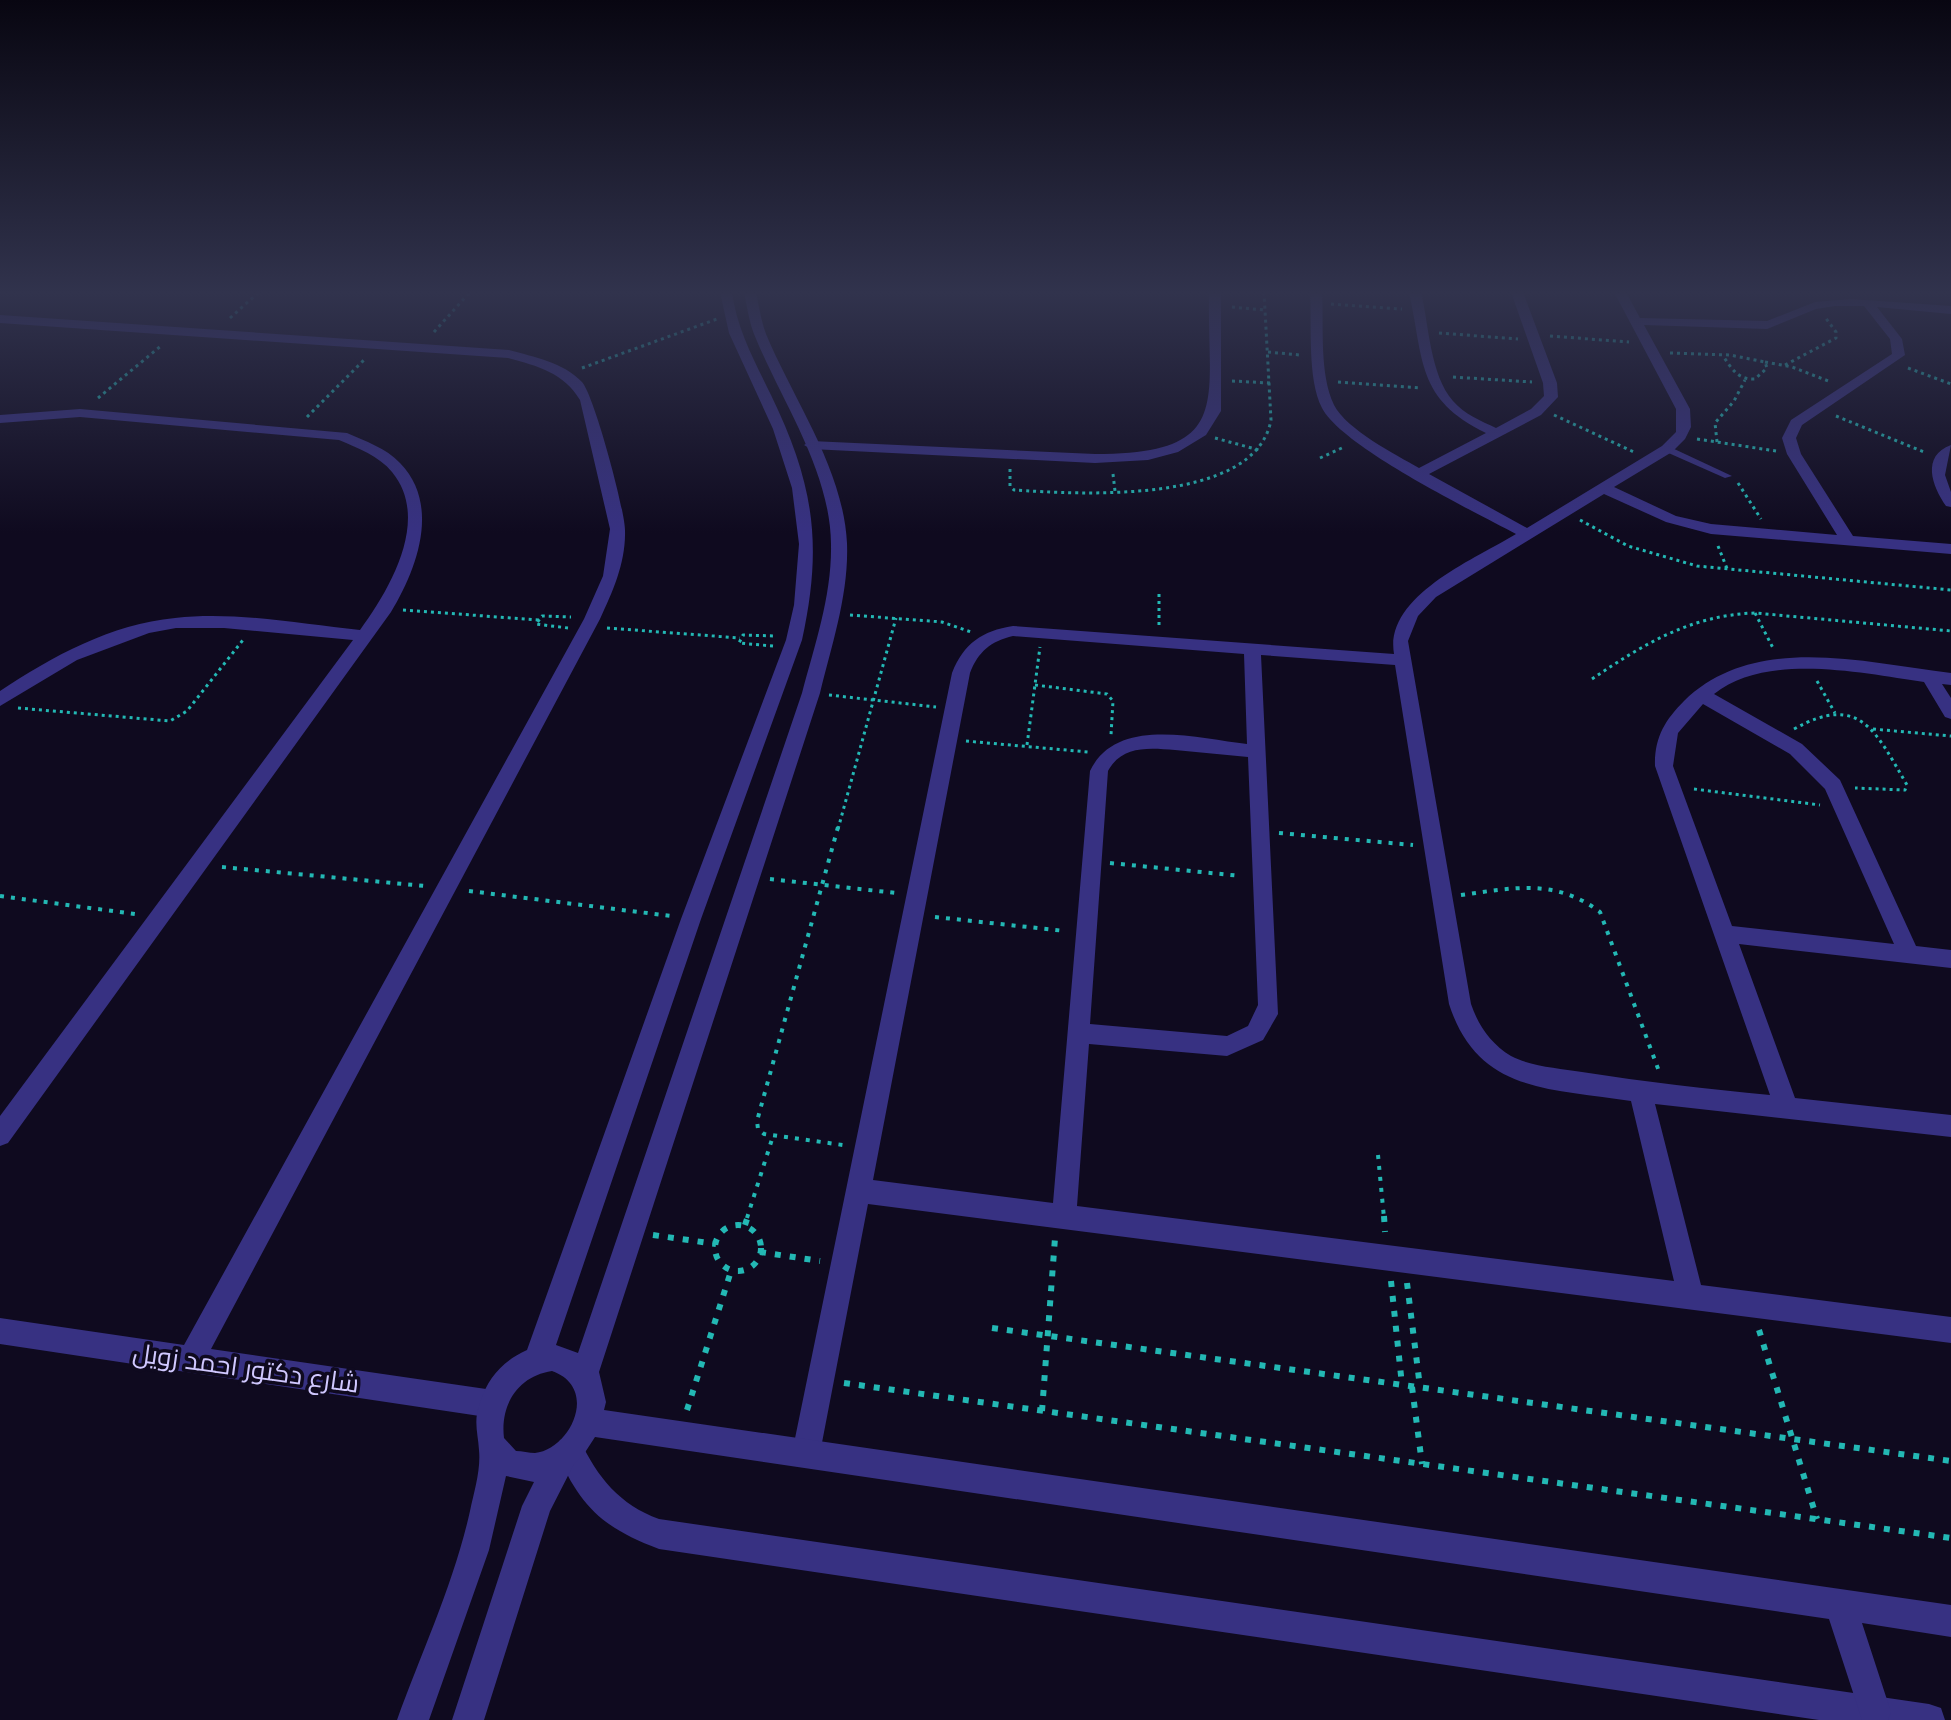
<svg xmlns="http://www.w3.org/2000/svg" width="1951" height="1720" font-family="'DM Sans',Cairo,sans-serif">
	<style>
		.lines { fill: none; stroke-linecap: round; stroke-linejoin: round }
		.path-far2 { stroke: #23b8b4; stroke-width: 3; stroke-dasharray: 3 4; stroke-linecap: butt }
		.path-far1 { stroke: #23b8b4; stroke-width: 4; stroke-dasharray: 4 7; stroke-linecap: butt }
		.path { stroke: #23b8b4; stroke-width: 6; stroke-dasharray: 6 9; stroke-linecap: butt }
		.service { fill: #373182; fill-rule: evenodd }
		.minor { fill: #373182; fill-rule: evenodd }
		.tertiary { fill: #373182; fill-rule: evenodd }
		.labels { text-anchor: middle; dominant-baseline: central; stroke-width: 7; stroke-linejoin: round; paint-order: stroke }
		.near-street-label { font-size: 26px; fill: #d0c8ff; stroke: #0f0a1f }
	</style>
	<rect width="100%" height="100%" fill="#0f0a1f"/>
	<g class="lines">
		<!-- path-far2 -->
		<g class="path-far2">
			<polyline points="1331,304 1402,309"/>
			<polyline points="1232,307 1265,310"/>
			<polyline points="230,318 259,292"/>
			<polyline points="434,332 470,292"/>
			<polyline points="1439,333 1518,339"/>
			<polyline points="1550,336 1629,342"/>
			<polyline points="1268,352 1300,355"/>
			<path d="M1670,353L1730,355L1765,362L1767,368L1755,379C1738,380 1732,369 1723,356"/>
			<polyline points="1765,362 1792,367 1831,382"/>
			<polyline points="1785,365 1836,338 1836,332 1825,317"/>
			<polyline points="582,368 717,319"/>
			<polyline points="1908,368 1951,384"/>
			<polyline points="1453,377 1532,382"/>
			<polyline points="1232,381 1270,383"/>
			<polyline points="1338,382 1421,388"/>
			<polyline points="98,398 162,345"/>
			<polyline points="1554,415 1634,452"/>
			<polyline points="1836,416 1924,452"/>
			<polyline points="307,417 366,358"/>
			<polyline points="1215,438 1259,450"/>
			<polyline points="1697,439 1776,451"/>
			<polyline points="1717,442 1715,423 1734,401 1745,380"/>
			<polyline points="1320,458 1344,447"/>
			<path d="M1010,469V486L1014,490C1078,494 1255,506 1271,420L1264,292"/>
			<polyline points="1113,474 1115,491"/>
			<polyline points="1738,483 1761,519"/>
			<polyline points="1580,520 1628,546 1697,566 1951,590"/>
			<polyline points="1718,546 1728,571"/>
			<polyline points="1159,594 1159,627"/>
			<polyline points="403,610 539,620"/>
			<polyline points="1755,613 1773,648"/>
			<polyline points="850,615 942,622 971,632"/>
			<polyline points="568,628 536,624 542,616 571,617"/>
			<polyline points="607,628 740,638"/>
			<polyline points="773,646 739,643 743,635 776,636"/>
			<path d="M1592,679C1644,644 1691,615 1755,613L1951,631"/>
			<polyline points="1817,681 1835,713"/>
			<polyline points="1035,685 1107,694 1113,701 1111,735"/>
			<polyline points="829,695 936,707"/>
			<polyline points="18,708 170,721 187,711 243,640"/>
			<path d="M1794,729C1860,692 1876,732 1907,785L1905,790L1855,788"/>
			<polyline points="1873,729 1951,736"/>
			<polyline points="966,741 1088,752"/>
			<polyline points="1027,745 1040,647"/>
			<polyline points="1694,789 1820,805"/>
			<polyline points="838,829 896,618"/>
		</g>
		<!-- path-far1 -->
		<g class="path-far1">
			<polyline points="838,827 757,1121 758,1129 764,1134 843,1145"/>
			<polyline points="1279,833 1413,845"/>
			<polyline points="1110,863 1241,876"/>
			<polyline points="222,867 425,886"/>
			<polyline points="770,879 896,893"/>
			<polyline points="469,891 671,916"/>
			<path d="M1461,895C1513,888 1555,878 1600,912L1660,1074"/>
			<polyline points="0,896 135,914"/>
			<polyline points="935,917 1065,931"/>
			<polyline points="1378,1155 1384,1218"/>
			<polyline points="747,1218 773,1136"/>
		</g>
		<!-- path -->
		<g class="path">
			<polyline points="1384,1216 1385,1232"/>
			<polyline points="745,1225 748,1216"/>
			<circle cx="738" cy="1248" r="23"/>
			<polyline points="653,1235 716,1244"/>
			<polyline points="760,1252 820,1261"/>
			<polyline points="1391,1281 1402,1385"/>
			<polyline points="1407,1283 1420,1387"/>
			<polyline points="992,1328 1951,1461"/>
			<polyline points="1759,1330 1817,1519"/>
			<polyline points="844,1383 1951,1538"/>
			<polyline points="1412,1387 1422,1464"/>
			<polyline points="687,1410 731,1271"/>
			<polyline points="1042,1411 1055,1238"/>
		</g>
		<!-- service -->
		<polygon class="service" points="1664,447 1670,447 1732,476 1725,478 1664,451"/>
		<!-- minor -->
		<g class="minor">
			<path d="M1209,292H1221V411L1206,435L1178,452L1148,460L1095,463L811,449L804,445L811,441L1095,454C1234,454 1207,403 1209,292Z"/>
			<path d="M1310,292H1322C1324,327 1319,373 1334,405C1347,430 1395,454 1419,468L1486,433C1416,399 1424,360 1409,292H1421C1429,325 1430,375 1453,401C1464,414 1481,421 1496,428L1531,409L1544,396L1543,383L1511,292H1523L1557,383L1558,397L1541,415L1429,474L1527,528L1662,446L1676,432V409L1614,292H1626L1640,318L1767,321L1815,302L1851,299L1951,306V314L1877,307L1902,339L1905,355L1802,425L1796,438L1801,454L1853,536L1951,544V554L1711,534L1666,522L1604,494L1436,597L1418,616L1408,641L1471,1004C1478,1025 1491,1044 1511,1056C1532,1067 1559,1068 1582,1072C1645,1082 1708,1089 1770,1095L1655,766C1654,738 1665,720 1684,701C1755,632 1864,663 1951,673V685L1942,684L1951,698V719L1945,717L1924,682C1862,673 1767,652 1714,694L1802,744L1840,780L1916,946L1951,950V968L1739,944L1795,1098L1951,1115V1137L1655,1104L1701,1285L1951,1317V1343L868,1204L820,1453L816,1463L806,1467L796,1463L792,1453L952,673C964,643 982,631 1013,626L1394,654C1384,596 1475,559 1516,534C1473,511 1342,447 1322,408C1307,379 1312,325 1310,292ZM1835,306H1864L1890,339L1892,354L1791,420L1782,438L1787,454L1837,535L1711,524L1676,516L1614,487L1672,452L1685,439L1691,427L1690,409L1644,325L1767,329L1816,309ZM1013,636L1244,654L1247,744C1198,739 1117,715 1090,771L1053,1203L873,1180L970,673C978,652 991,641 1013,636ZM1261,655L1395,665L1449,1004C1478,1094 1551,1088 1631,1101L1674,1281L1077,1206L1089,1044L1227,1056L1263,1040L1278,1014ZM1703,704L1790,754L1825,789L1894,944L1732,926L1673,766L1678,733ZM1175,750L1248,757L1258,1005L1248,1026L1227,1036L1090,1024L1108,771C1122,745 1149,748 1175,750Z"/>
			<path d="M0,315L509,350C534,357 563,362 582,382C594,395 625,510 625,530C626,562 613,591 600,619L211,1349L493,1390L503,1394L507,1404L503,1414L493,1418L0,1344V1318L184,1345L584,619L603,576L610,529L580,400C564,373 538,366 508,358L0,323Z"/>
			<path d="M80,409L347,433C365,441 386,448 400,463C441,505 417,569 391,612L8,1143L0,1146V1116L353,640L224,628H176L149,633L77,660L0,706V691C53,656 111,624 175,618C236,611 300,624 360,630C390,589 431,519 392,472C379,456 358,448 339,440L80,417L0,423V415Z"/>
			<path d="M1951,445L1945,475L1951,492V507L1946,506C1932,486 1921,456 1951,445Z"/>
			<path d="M570,1436L580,1440C597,1477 620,1505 659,1519L1929,1704L1941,1708L1945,1720H1819L659,1549C603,1528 579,1506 556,1450L560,1440Z"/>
		</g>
		<!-- tertiary -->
		<path class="tertiary" d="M720,292H732C737,330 755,362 771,395C814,484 823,544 802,640L701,919L556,1345L578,1353L802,693C815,644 832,595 831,544C830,469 781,401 754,334C749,321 747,306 744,292H756C759,306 761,321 766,334C794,401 843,468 847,543C849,594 832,644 820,693L599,1372L606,1402L604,1410L1951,1605V1637L1862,1623L1891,1712L1888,1720H1862L1829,1619L595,1437L584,1454L574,1464L550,1511L484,1720H452L522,1506L534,1482L506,1476L489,1550L429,1720H397C422,1651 454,1583 470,1511C474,1492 481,1470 479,1450C478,1433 473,1421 480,1403C488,1377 503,1361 527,1350L681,919L786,640L794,605L799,544L792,488L773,429L729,333ZM552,1371C600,1388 570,1450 535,1453C529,1453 522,1451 516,1451L504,1438C500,1405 518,1376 552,1371Z"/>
	</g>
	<!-- sky -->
	<linearGradient id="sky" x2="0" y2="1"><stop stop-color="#080611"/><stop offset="0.55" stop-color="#31334d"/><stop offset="1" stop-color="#31334d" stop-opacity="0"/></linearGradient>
	<rect width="1951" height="533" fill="url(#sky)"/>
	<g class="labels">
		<!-- near-street labels -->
		<g class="near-street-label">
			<text transform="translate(246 1368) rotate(8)">شارع دكتور احمد زويل</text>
		</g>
	</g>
</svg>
